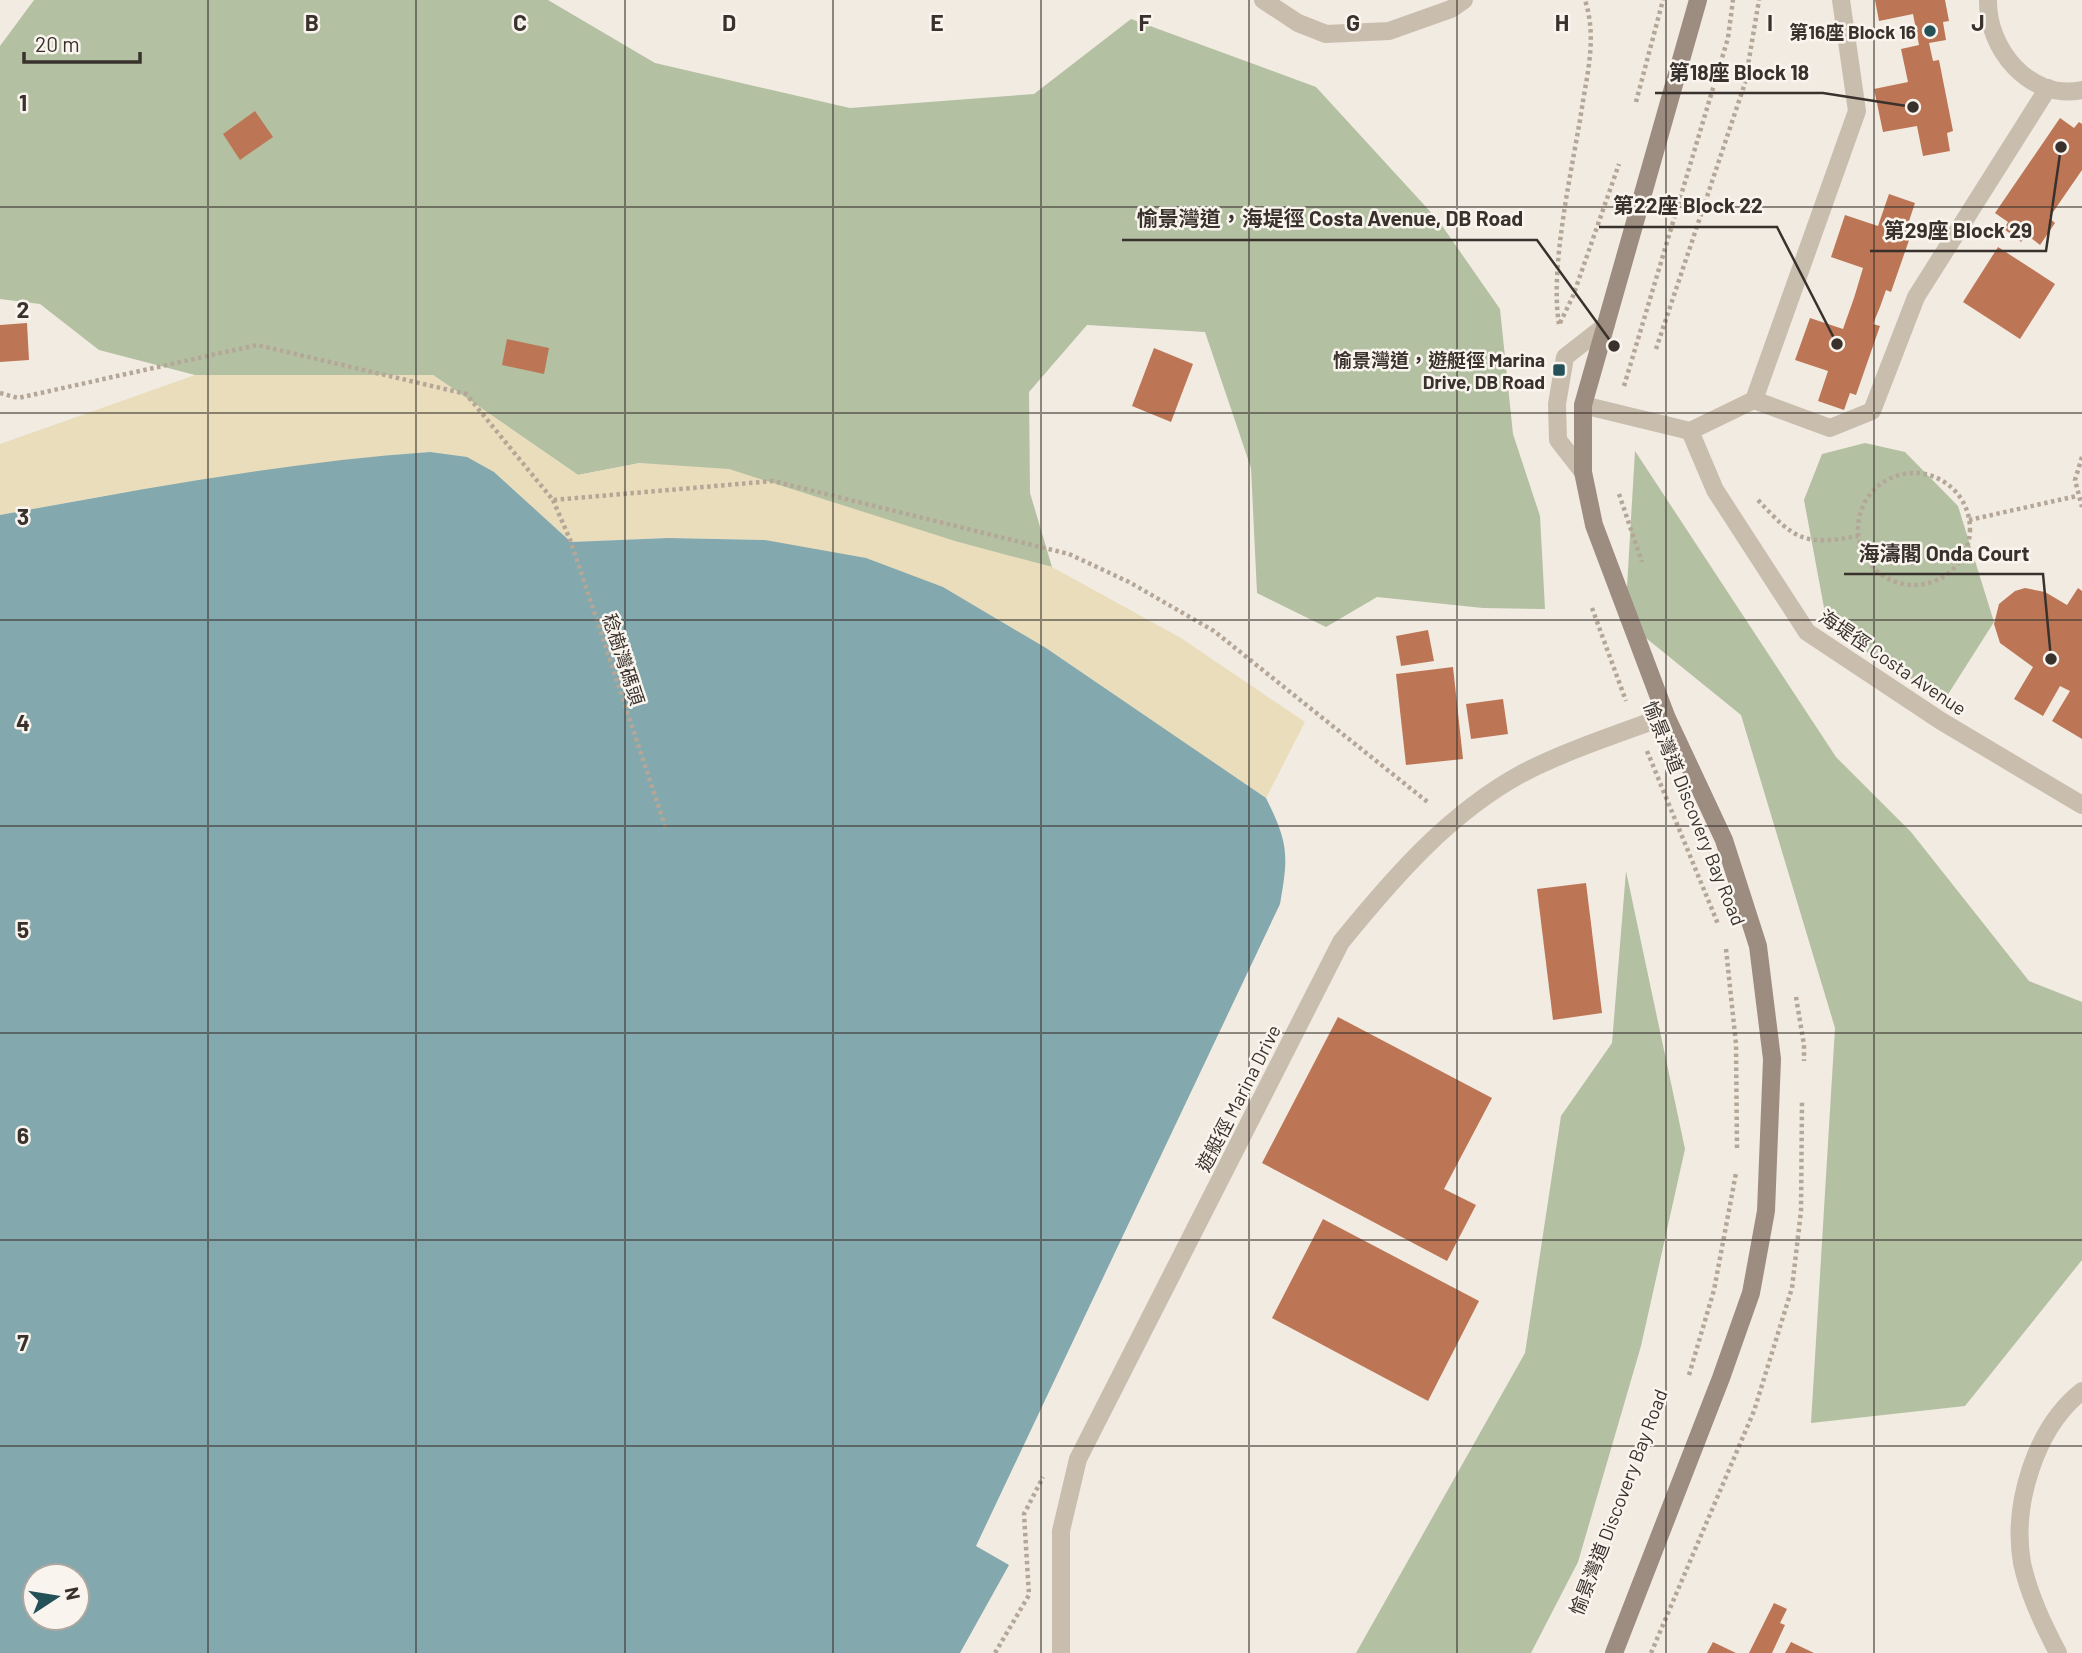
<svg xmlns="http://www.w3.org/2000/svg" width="2082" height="1653" font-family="Barlow,'Noto Sans TC',sans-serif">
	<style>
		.green { fill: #b4c0a2 }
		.sand { fill: #eaddbc }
		.water { fill: #83a8ad; fill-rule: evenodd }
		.building { fill: #bc7655 }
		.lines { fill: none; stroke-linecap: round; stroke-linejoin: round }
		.path { stroke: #b5a798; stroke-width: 4.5; stroke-dasharray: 3.5 3.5; stroke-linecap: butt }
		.lane { stroke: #c9bdae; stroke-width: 18 }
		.street { stroke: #c9bdae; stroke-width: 18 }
		.secondary { stroke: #9d8c80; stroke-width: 18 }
		.grid { fill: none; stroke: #39312c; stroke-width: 2; stroke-opacity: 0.55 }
		.poi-dot { fill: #245057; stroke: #f9f5ee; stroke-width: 2.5 }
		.labels { text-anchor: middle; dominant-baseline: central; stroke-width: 5; stroke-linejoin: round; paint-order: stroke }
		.poi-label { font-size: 19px; font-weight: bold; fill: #39312c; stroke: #f9f5ee; text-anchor: end }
		.street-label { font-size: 19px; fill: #39312c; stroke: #f9f5ee }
		.grid-label { font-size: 23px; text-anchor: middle; font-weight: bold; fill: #39312c; stroke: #f9f5ee; stroke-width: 5; stroke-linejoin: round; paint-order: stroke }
		.leader { fill: none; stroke: #39312c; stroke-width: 2.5 }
		.callout-dot { fill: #39312c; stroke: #f9f5ee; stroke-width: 2.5 }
		.callout-label { font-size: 21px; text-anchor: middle; font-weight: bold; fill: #39312c; stroke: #f9f5ee; stroke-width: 5; stroke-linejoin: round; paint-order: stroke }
	</style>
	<rect width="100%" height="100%" fill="#f2ebe2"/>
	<!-- green -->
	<g class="green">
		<polygon points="34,0 548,0 655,63 850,108 1034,94 1131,19 1316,87 1438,220 1500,309 1513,434 1540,516 1545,609 1483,608 1377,597 1326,627 1257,593 1251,468 1205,332 1087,325 1029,392 1030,493 1052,567 640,463 578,475 433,375 195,375 99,350 40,304 0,299 0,46"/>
		<polygon points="1865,443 1905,452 1958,506 1994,622 1945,699 1828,629 1804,500 1822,454"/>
		<polygon points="1635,451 1836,757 1911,832 2029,981 2082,1002 2082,1260 1965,1406 1811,1423 1835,1028 1741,715 1625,621"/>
		<polygon points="1626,871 1685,1149 1641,1346 1578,1562 1531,1653 1356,1653 1525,1353 1561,1116 1612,1043"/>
	</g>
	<!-- sand -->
	<polygon class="sand" points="195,375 433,375 578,475 640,463 729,469 955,541 1052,567 1181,638 1305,722 1266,798 1046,648 943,587 765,540 668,538 571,542 494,472 430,452 383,456 126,492 0,515 0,444"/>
	<!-- water -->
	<path class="water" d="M430,452L467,457L494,472L571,542L668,538L765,540L866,558L943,587L1046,648L1266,798C1288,842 1289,854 1280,904L976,1546L1009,1565L960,1653H0V515C142,489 286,462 430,452ZM35,1576H77V1618H35Z"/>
	<!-- building -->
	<g class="building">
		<polygon points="1875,0 1945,0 1949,21 1943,22 1946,40 1929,43 1933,61 1939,60 1953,131 1947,133 1950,151 1923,156 1917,126 1883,132 1874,89 1908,82 1901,49 1919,45 1913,14 1879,21"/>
		<polygon points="255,111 273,137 240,160 223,134"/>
		<polygon points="2060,118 2074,128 2079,122 2082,124 2082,170 2049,218 2055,223 2040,245 2026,234 2021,242 2004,229 2008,222 1995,213"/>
		<polygon points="1889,194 1915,203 1909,221 1915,223 1891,292 1886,290 1880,307 1873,324 1880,326 1856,395 1850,393 1844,410 1818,401 1828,371 1795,360 1810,318 1843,329 1854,298 1863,268 1831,257 1845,215 1878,226"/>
		<polygon points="1998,247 2055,284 2020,339 1963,302"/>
		<polygon points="27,323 29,360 0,362 0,325"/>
		<polygon points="507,339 549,348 544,374 502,365"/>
		<polygon points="1154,348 1193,364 1171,422 1132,406"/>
		<polygon points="2025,588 2045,592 2067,605 2078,588 2082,591 2082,739 2052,721 2070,691 2060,686 2043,716 2014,699 2033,667 2000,643 1994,624 1999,604 2015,591"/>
		<polygon points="1428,630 1434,661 1401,666 1396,636"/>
		<polygon points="1453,667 1463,759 1406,765 1396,674"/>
		<polygon points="1503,699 1508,734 1471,739 1466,704"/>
		<polygon points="1586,883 1602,1013 1553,1020 1537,889"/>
		<polygon points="1338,1017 1492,1098 1444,1189 1476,1205 1447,1261 1262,1163"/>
		<polygon points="1323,1219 1479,1301 1428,1401 1272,1318"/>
		<polygon points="1774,1603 1787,1609 1780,1623 1785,1625 1772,1653 1749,1653"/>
		<polygon points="1713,1642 1736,1653 1707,1653"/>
		<polygon points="1791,1642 1814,1653 1785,1653"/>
	</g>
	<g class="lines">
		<!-- path -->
		<g class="path">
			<polyline points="1636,102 1663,0"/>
			<polyline points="1560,323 1573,296 1619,164"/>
			<path d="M1559,324C1549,265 1574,162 1583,101C1589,66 1596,34 1585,0"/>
			<polyline points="1656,349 1745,83 1759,0"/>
			<polyline points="1624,386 1728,38 1733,0"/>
			<polyline points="0,393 18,398 257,345 466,394 553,500 773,481 1069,554 1129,582 1214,631 1430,804"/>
			<polyline points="2082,457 2075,480 2082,507"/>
			<circle cx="1914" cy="529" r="56"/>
			<polyline points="1619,494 1642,562"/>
			<polyline points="553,500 571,542 666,829"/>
			<path d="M1758,500C1795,540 1804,546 1858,536"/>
			<polyline points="1969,520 2077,496"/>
			<polyline points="1592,608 1626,701"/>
			<polyline points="1647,751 1718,924"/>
			<polyline points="1726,949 1736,1044 1737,1150"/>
			<polyline points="1796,997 1804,1045 1804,1061"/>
			<polyline points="1689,1375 1714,1290 1736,1173"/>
			<polyline points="995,1653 1029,1595 1024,1514 1043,1477"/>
			<polyline points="1651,1653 1754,1411 1792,1288 1801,1211 1802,1101"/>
		</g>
		<!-- lane -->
		<g class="lane">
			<path d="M1988,0C1987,48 2029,101 2082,90"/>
			<polyline points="1754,400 1830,428 1872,411 1916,297 2048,88"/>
			<polyline points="1583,405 1690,431 1754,400 1857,111 1841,0"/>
			<polyline points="1690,431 1715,490 1807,632 1941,721 2082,805"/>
			<polyline points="1583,472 1558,440 1557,404 1565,357 1606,325"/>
		</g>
		<!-- street -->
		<g class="street">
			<polyline points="1263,0 1298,23 1326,34 1389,31 1451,9 1464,0"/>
			<path d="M1061,1653V1531L1078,1459L1341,942C1393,878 1449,813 1523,773C1565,751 1621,733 1666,716"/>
			<path d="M2058,1653C2043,1624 2029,1595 2022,1563C2012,1505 2035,1428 2082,1391"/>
		</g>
		<!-- secondary -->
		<polyline class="secondary" points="1614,1653 1721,1378 1751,1293 1766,1211 1772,1059 1758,946 1724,840 1666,716 1594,525 1583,472 1583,405 1698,0"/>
	</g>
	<!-- grid -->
	<path class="grid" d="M208,0V1653M416,0V1653M625,0V1653M833,0V1653M1041,0V1653M1249,0V1653M1457,0V1653M1666,0V1653M1874,0V1653M0,207H2082M0,413H2082M0,620H2082M0,826H2082M0,1033H2082M0,1240H2082M0,1446H2082"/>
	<!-- markers -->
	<g class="poi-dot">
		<circle cx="1930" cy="31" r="7"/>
		<rect x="1552" y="363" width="14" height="14" rx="3.5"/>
	</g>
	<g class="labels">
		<!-- poi labels -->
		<g class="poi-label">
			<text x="1916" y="31">第16座 Block 16</text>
			<text x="1545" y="359">愉景灣道，遊艇徑 Marina<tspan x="1545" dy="22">Drive, DB Road</tspan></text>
		</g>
		<!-- street labels -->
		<g class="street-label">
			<text transform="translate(624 659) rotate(72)">稔樹灣碼頭</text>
			<text transform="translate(1893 662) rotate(34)">海堤徑 Costa Avenue</text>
			<text transform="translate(1695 813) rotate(68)">愉景灣道 Discovery Bay Road</text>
			<text transform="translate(1238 1098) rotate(-63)">遊艇徑 Marina Drive</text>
			<text transform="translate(1618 1502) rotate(-69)">愉景灣道 Discovery Bay Road</text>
		</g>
	</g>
	<g class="grid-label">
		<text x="312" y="31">B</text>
		<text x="520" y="31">C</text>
		<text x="729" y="31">D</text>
		<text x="937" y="31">E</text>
		<text x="1145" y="31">F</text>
		<text x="1353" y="31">G</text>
		<text x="1562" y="31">H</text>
		<text x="1770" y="31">I</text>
		<text x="1978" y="31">J</text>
		<text x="23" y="111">1</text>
		<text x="23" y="318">2</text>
		<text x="23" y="525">3</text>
		<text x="23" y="731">4</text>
		<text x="23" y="938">5</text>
		<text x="23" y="1144">6</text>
		<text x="23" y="1351">7</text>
	</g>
	<!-- callouts -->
	<path class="leader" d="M1913 107L1823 93H1655M1837 344L1777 227H1599M1614 346L1537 240H1122M2061 147L2046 251H1870M2051 659L2043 574H1844"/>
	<g class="callout-dot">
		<circle cx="1913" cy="107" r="7"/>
		<circle cx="1837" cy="344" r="7"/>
		<circle cx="1614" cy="346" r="7"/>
		<circle cx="2061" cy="147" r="7"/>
		<circle cx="2051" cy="659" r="7"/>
	</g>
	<g class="callout-label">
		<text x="1739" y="80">第18座 Block 18</text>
		<text x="1688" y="213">第22座 Block 22</text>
		<text x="1330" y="226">愉景灣道，海堤徑 Costa Avenue, DB Road</text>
		<text x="1958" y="238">第29座 Block 29</text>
		<text x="1944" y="561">海濤閣 Onda Court</text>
	</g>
	<!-- north arrow -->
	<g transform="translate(56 1597) rotate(78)"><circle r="33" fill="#f9f5ee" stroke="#aca7a0" stroke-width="2"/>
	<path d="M0-5L12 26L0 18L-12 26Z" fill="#245057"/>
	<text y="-10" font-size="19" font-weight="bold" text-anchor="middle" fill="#39312c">N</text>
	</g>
	<!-- scale -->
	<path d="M24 52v10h116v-10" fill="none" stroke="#39312c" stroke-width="3.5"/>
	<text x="35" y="52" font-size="21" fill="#39312c" stroke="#f9f5ee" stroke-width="5" paint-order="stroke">20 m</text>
</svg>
